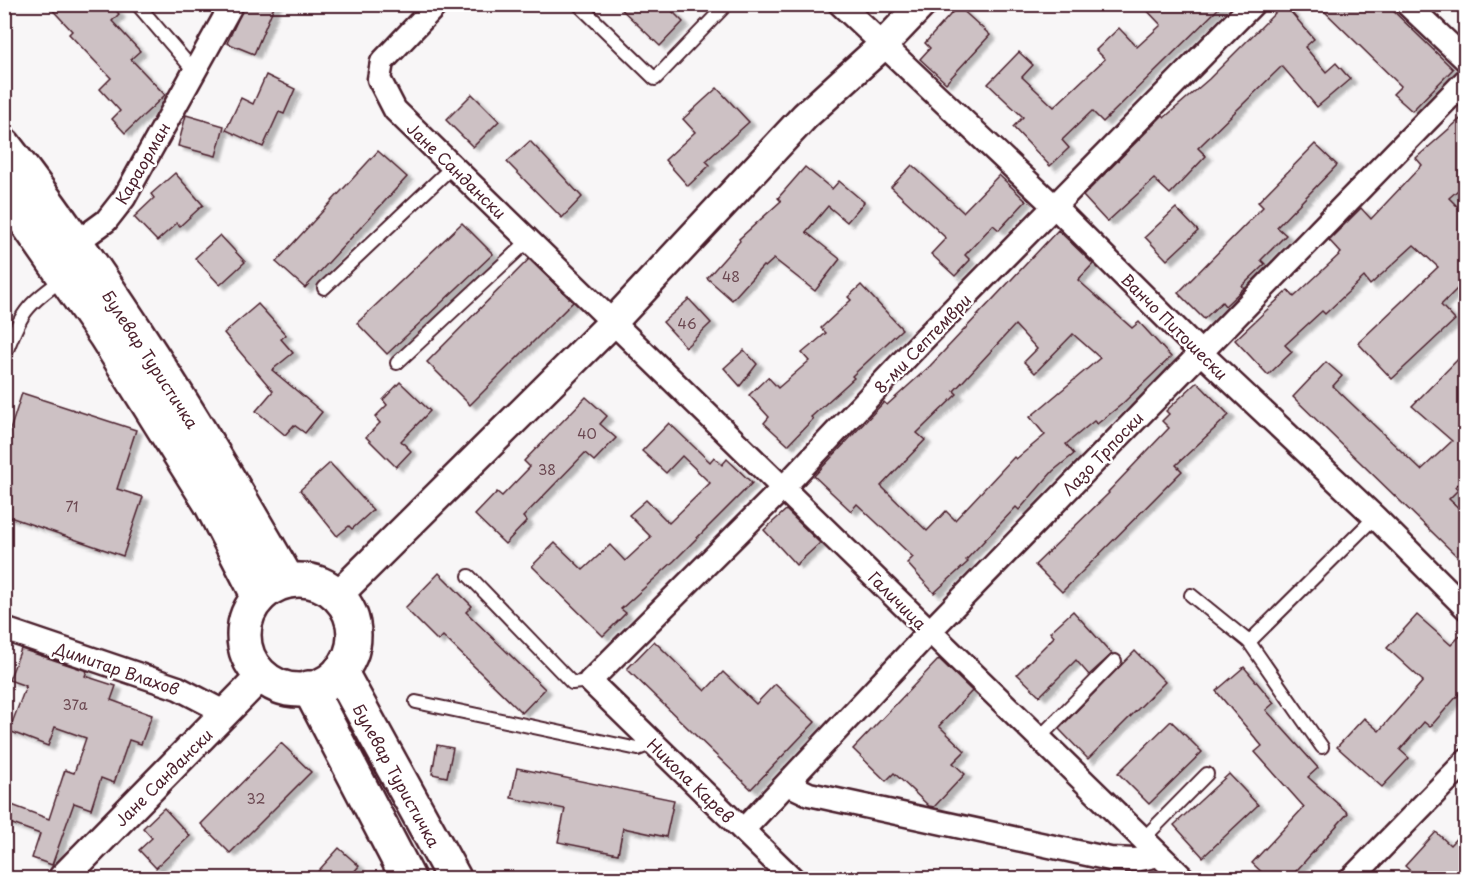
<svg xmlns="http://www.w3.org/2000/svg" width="1470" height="883" font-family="'Playpen Sans',sans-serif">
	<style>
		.building { fill: #cdc1c4; stroke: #4a1f2b; stroke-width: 1.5; fill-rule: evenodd; filter: url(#shadow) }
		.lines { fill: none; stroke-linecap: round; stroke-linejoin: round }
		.service-casing { stroke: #4a1f2b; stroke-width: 16 }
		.minor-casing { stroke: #4a1f2b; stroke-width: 27 }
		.tertiary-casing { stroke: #4a1f2b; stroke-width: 33 }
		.secondary-casing { stroke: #4a1f2b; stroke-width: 38 }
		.service { stroke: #fff; stroke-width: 12 }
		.minor { stroke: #fff; stroke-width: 22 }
		.tertiary { stroke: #fff; stroke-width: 28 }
		.secondary { stroke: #fff; stroke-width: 33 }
		.labels { text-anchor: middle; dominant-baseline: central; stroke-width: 5; stroke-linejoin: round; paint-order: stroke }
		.number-label { font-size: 14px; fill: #6b4851 }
		.street-label { font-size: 16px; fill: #4a1f2b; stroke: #fff }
	</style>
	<defs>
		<filter id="shadow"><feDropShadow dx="6" dy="4" stdDeviation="1.5" flood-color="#0004"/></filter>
	</defs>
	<rect width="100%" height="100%" fill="#f8f6f7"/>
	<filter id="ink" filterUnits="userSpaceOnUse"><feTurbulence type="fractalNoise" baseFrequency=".0167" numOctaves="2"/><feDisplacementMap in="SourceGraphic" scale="12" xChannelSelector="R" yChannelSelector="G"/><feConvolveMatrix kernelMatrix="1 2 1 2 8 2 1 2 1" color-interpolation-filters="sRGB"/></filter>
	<g filter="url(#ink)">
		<!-- building -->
		<g class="building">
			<polygon points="47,4 110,4 119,14 112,21 140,51 131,59 165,95 125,133 112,119 120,111 100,89 111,78 69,34 72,31"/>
			<polygon points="245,4 275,4 254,54 227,43"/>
			<polygon points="616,4 665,4 683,22 660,46"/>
			<polygon points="1141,4 1223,4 1103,122 1092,111 1062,140 1069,148 1050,166 1013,127 1023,117 988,84 1019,52 1033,65 1022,77 1054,107 1105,59 1096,50 1119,28 1137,47 1161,25"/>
			<polygon points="1284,4 1314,39 1305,47 1326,72 1336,63 1350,79 1317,107 1282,66 1198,148 1206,156 1170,194 1154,179 1107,222 1083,196 1163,115 1165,117 1209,79"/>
			<polygon points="1317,4 1386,4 1453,69 1412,111 1393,94 1401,86"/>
			<polygon points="958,6 990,35 946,83 920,59 930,48 925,43"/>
			<polygon points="266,75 295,89 284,114 279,112 263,147 226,130 241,98 253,104"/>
			<polygon points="717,88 749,122 706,161 710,165 688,186 665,160 695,132 683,119"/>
			<polygon points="472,94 499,121 473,147 446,120"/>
			<polygon points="1466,114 1466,183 1449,198 1466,215 1466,280 1441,305 1455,320 1392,379 1358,343 1438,267 1414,245 1370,285 1364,277 1325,314 1322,311 1285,345 1292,352 1268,375 1235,340 1288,290 1294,297 1341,253 1329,240 1361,208 1371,219 1422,165 1416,158"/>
			<polygon points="186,115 224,126 216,156 178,146"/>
			<polygon points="530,141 582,197 562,218 507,162"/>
			<polygon points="1315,144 1337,165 1277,227 1286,235 1261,260 1265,264 1242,286 1244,288 1225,306 1222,302 1204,319 1178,293 1263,207 1258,202"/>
			<polygon points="378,151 407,177 305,288 276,262"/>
			<polygon points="912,165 963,212 999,175 1026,201 999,230 993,225 965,255 970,260 955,276 931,254 946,238 891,187"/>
			<polygon points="805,167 832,189 839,181 864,202 847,222 828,206 806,232 840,259 815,291 774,259 765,267 763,266 732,300 707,278 740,241 739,239 781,201 778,198"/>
			<polygon points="175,173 203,205 180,226 177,223 157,241 134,217 154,198 151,194"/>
			<polygon points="1176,208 1198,231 1167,260 1145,237"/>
			<polygon points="462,223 493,254 387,354 357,323"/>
			<path d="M1058,230L1093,264L1078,280L1132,328L1139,322L1171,357L1121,405L1097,424L1094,421L1066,444L1074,454L1053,471L1019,510L1016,507L966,560L968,562L934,593L907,563L913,557L857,504L851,511L814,476L884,402L887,405L930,366ZM1015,325L1037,349L1024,362L1035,373L1073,334L1100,358L1030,417L1045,435L1016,459L1014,457L955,520L946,511L927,531L881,486L925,440L917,433L957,394L954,391Z"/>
			<polygon points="220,235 245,262 220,285 195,258"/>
			<polygon points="529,259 573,302 470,405 427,362"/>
			<polygon points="861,285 902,329 852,376 854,378 811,417 813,419 788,445 764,423 769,417 749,395 768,377 778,388 809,361 802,353 826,333 821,328 851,300 848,297"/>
			<polygon points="689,299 711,323 686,347 663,322"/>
			<polygon points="258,304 286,335 281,339 293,353 272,370 322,412 305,433 294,425 285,435 256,411 273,391 224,333"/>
			<polygon points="744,350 757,364 740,386 724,368"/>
			<polygon points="1466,351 1466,476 1455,487 1458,490 1449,499 1466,515 1466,565 1293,397 1326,362 1342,376 1333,386 1421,470 1452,441 1412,406"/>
			<polygon points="400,382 430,411 401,441 411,451 396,467 366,437 380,423 375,417 387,405 383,400"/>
			<polygon points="1197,382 1229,415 1176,465 1182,471 1062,592 1035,565 1109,493 1108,492 1169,428 1162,421 1169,414 1166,411"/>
			<polygon points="22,393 136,430 117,489 143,497 123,556 4,515 4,449"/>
			<polygon points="586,397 607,416 600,424 616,438 594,461 585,453 523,517 527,521 505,544 475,515 497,492 502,496 530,467 524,461"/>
			<polygon points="669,423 710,462 714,457 722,465 727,459 752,483 674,561 621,609 626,613 603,636 532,566 555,543 583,570 610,545 625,561 651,537 629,515 646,500 669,523 710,483 682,456 666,473 642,451"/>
			<polygon points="330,463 373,510 352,529 349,526 337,536 300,490"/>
			<polygon points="786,510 820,543 796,565 764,530"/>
			<polygon points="439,573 472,606 466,612 545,689 522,713 443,636 438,641 405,608"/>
			<polygon points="1073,611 1112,654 1089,675 1076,660 1040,696 1017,674 1054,637 1050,632"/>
			<polygon points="1417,615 1451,645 1466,630 1466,686 1430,727 1424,722 1400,750 1409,758 1382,787 1337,747 1364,718 1379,731 1423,681 1387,648"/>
			<polygon points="654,641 705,691 723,672 756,704 775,684 815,722 751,789 627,669"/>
			<polygon points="21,649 87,671 85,676 116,686 111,700 152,715 141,744 129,740 114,783 101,778 91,809 74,803 52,865 32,858 40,834 4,821 4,802 49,819 65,770 74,773 86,738 55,727 48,746 9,731 26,686 9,680"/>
			<polygon points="1135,651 1165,682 1088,759 1059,729"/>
			<polygon points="939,659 972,691 939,726 965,751 953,763 965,774 934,807 929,806 894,773 886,781 853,749"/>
			<polygon points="1244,667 1274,703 1266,710 1318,768 1308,777 1348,813 1289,879 1269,879 1252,863 1304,807 1255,752 1262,746 1216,691"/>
			<polygon points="1171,721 1202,752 1149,804 1118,773"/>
			<polygon points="281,743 311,772 230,853 201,824"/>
			<polygon points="437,745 453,748 447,777 432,774"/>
			<polygon points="517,768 674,800 666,837 623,828 618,854 558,842 565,809 511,798"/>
			<polygon points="1229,774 1258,805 1203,857 1174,825"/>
			<polygon points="164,808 190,836 156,868 139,850 152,838 143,828"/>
			<polygon points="1466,828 1466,865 1452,879 1419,879 1405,866 1436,832 1450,845"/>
			<polygon points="339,848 359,866 348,879 311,879"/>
		</g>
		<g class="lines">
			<defs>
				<g id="service">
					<polyline points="137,4 195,72"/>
					<polyline points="578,4 655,79 727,4"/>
					<polyline points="324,288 453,166"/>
					<path d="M4,358C20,314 26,304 65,278"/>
					<polyline points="397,363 529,240"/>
					<polyline points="469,576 572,683 590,681"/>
					<polyline points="1191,595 1249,642 1375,517"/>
					<polyline points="1249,642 1322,747"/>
					<polyline points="416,702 638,749 654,743"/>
					<polyline points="1039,738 1115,661"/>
					<polyline points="1143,839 1207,774"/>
				</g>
				<g id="minor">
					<polyline points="437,4 382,62 379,79 395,110 1183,878"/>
					<polyline points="840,4 1056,208 1200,352 1375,517 1466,608"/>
					<polyline points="1407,4 1466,60"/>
					<polyline points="76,243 106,221 124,198 232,4"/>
					<polyline points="4,629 178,688 226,713"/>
					<polyline points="788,784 809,794 1110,859 1136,860 1159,855"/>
					<polyline points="743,830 930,631 1466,80"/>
					<polyline points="792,878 590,681 784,487 921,342 1253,4"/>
					<polyline points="1352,878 1466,761"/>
				</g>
				<g id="tertiary">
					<polyline points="337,596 613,322 805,116 882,46 922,4"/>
					<polyline points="63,878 262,675"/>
				</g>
				<g id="secondary">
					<path d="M4,145C110,282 202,431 288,581"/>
					<polyline points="4,190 105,335 211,504 259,597"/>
					<circle cx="299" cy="635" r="55"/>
					<polyline points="340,671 454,878"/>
					<polyline points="309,688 408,878"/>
				</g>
			</defs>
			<!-- service casing -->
			<use href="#service" class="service-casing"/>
			<!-- minor casing -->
			<use href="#minor" class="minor-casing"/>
			<!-- tertiary casing -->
			<use href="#tertiary" class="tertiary-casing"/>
			<!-- secondary casing -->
			<use href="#secondary" class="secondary-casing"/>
			<!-- service -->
			<use href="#service" class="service"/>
			<!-- minor -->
			<use href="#minor" class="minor"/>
			<!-- tertiary -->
			<use href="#tertiary" class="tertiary"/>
			<!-- secondary -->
			<use href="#secondary" class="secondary"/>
		</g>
	</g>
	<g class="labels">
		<!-- number labels -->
		<g class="number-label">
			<text x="731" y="276">48</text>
			<text x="687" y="323">46</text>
			<text x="587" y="433">40</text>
			<text x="547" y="469">38</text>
			<text x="72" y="506">71</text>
			<text x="75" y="704">37a</text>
			<text x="256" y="798">32</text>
		</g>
		<!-- street labels -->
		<g class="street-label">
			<text transform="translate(142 163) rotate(-60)">Караорман</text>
			<text transform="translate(457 170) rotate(44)">Јане Сандански</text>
			<text transform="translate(1175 326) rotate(45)">Ванчо Питошески</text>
			<text transform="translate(922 343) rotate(-46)">8-ми Септември</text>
			<text transform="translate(151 359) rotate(57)">Булевар Туристичка</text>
			<text transform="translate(1102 453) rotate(-46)">Лазо Трпоски</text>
			<text transform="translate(898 600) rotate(45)">Галичица</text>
			<text transform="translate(117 668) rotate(19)">Димитар Влахов</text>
			<text transform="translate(397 775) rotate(61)">Булевар Туристичка</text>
			<text transform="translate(163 777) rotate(-45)">Јане Сандански</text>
			<text transform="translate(691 780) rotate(44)">Никола Карев</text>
		</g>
	</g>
	<!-- margin -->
	<rect width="1470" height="883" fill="none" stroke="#fff" stroke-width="24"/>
	<rect x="12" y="12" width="1446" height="859" fill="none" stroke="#4a1f2b" stroke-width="2" filter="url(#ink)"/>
</svg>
